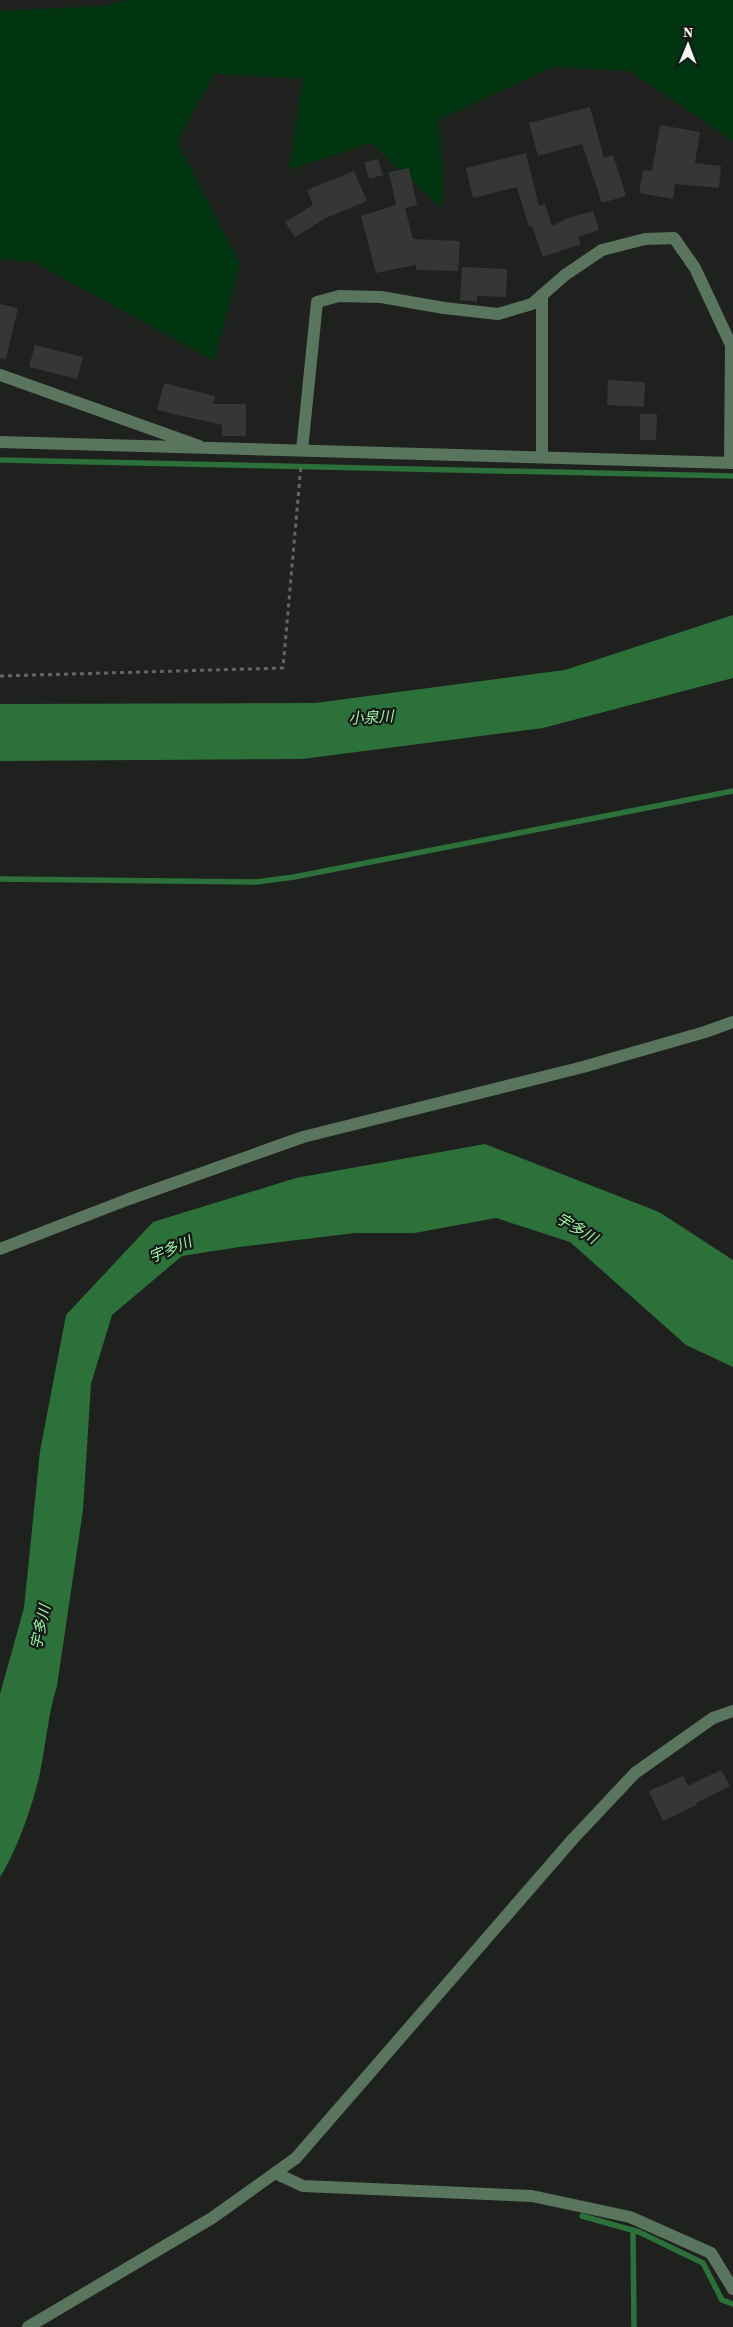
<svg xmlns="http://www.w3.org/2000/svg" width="733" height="2327" font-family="'Source Serif 4','Noto Sans JP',serif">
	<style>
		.green { fill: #00350f }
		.water { fill: #2d713a }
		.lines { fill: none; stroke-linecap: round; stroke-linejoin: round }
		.stream { stroke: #2d713a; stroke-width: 5.5 }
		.building { fill: #343734 }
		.path { stroke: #636663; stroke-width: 3; stroke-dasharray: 4 4; stroke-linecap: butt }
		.minor { stroke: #5a755d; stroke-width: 12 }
		.tertiary { stroke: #5a755d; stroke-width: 12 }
		.labels { text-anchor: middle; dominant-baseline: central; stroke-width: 4.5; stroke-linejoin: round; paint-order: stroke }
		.water-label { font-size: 15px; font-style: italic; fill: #9af6a6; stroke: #151815 }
	</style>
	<rect width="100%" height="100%" fill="#1e211e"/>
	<!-- green -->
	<polygon class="green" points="126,0 733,0 733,141 630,71 553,67 438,120 444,183 441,208 371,143 289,170 303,79 214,74 177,142 240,264 214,361 34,262 0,259 0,11 104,6"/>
	<!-- water -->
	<g class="water">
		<polygon points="733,615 733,678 543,728 302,759 0,761 0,704 315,703 565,670"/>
		<path d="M485,1144L659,1212L733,1260V1367L686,1345L570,1242L496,1218L415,1233H355L239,1247L182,1256L112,1315L91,1384L83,1510L57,1686C48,1714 46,1744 40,1773C33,1804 17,1851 0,1877V1694L24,1608L40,1451L66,1315L153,1222L296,1178Z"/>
	</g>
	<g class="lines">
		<!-- stream -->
		<g class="stream">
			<polyline points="0,460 733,476"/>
			<polyline points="0,879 256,882 294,877 733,791"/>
			<polyline points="582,2216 639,2232 703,2263 722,2300 733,2304"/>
			<polyline points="633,2230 634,2327"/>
		</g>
	</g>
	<!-- building -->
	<g class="building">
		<polygon points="590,107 604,158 613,155 626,196 602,203 582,144 538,156 529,123"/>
		<polygon points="660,125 700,132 695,163 721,166 719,188 675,184 673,199 639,193 643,170 652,171"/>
		<polygon points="526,153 539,206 545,204 552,226 568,218 593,211 599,230 578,237 581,244 543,257 532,226 529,227 517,187 473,198 466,168"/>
		<polygon points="378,159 383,175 369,179 364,162"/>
		<polygon points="409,168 417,205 405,208 413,239 460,241 458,271 416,270 416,265 376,273 361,216 396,205 389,172"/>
		<polygon points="354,171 367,201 326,218 295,237 285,222 313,205 307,190"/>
		<polygon points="462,267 507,269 506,297 477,296 477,302 460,300"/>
		<polygon points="0,304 18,308 6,359 0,358"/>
		<polygon points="35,345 83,357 77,379 29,367"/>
		<polygon points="608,380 645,382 644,407 607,405"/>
		<polygon points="164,383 215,396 213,404 246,404 246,436 222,436 222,425 157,410"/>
		<polygon points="640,414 657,414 656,440 640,440"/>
		<polygon points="721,1770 730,1786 696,1803 697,1805 663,1821 649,1791 683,1776 688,1786"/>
	</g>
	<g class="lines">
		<!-- path -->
		<polyline class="path" points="0,676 283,668 301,465"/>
		<!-- minor -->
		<g class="minor">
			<polyline points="0,375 199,446"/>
			<polyline points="302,450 317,302 339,296 381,297 444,308 498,314 532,304 565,275 602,250 645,239 674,238 695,268 731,345 730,463"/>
			<polyline points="542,457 542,295"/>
			<polyline points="0,1249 129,1199 303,1137 583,1067 705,1032 733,1022"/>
			<polyline points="572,1840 635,1773 713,1718 733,1711"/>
			<polyline points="275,2173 303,2186 532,2196 630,2217 711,2253 733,2289"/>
		</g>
		<!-- tertiary -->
		<g class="tertiary">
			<polyline points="0,442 733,463"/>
			<polyline points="28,2327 212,2218 296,2158 572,1840"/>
		</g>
	</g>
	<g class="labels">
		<!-- water labels -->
		<g class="water-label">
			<text transform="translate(371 717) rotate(-3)">小泉川</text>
			<text transform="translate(577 1228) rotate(31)">宇多川</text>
			<text transform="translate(170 1249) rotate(-23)">宇多川</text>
			<text transform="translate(40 1627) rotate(-78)">宇多川</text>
		</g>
	</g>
	<!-- north arrow -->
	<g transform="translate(688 45) rotate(1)" stroke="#151815" stroke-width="4" paint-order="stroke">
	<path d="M0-4L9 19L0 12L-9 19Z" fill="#f3f5f3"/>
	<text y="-8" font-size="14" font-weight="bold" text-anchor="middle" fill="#f3f5f3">N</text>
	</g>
</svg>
